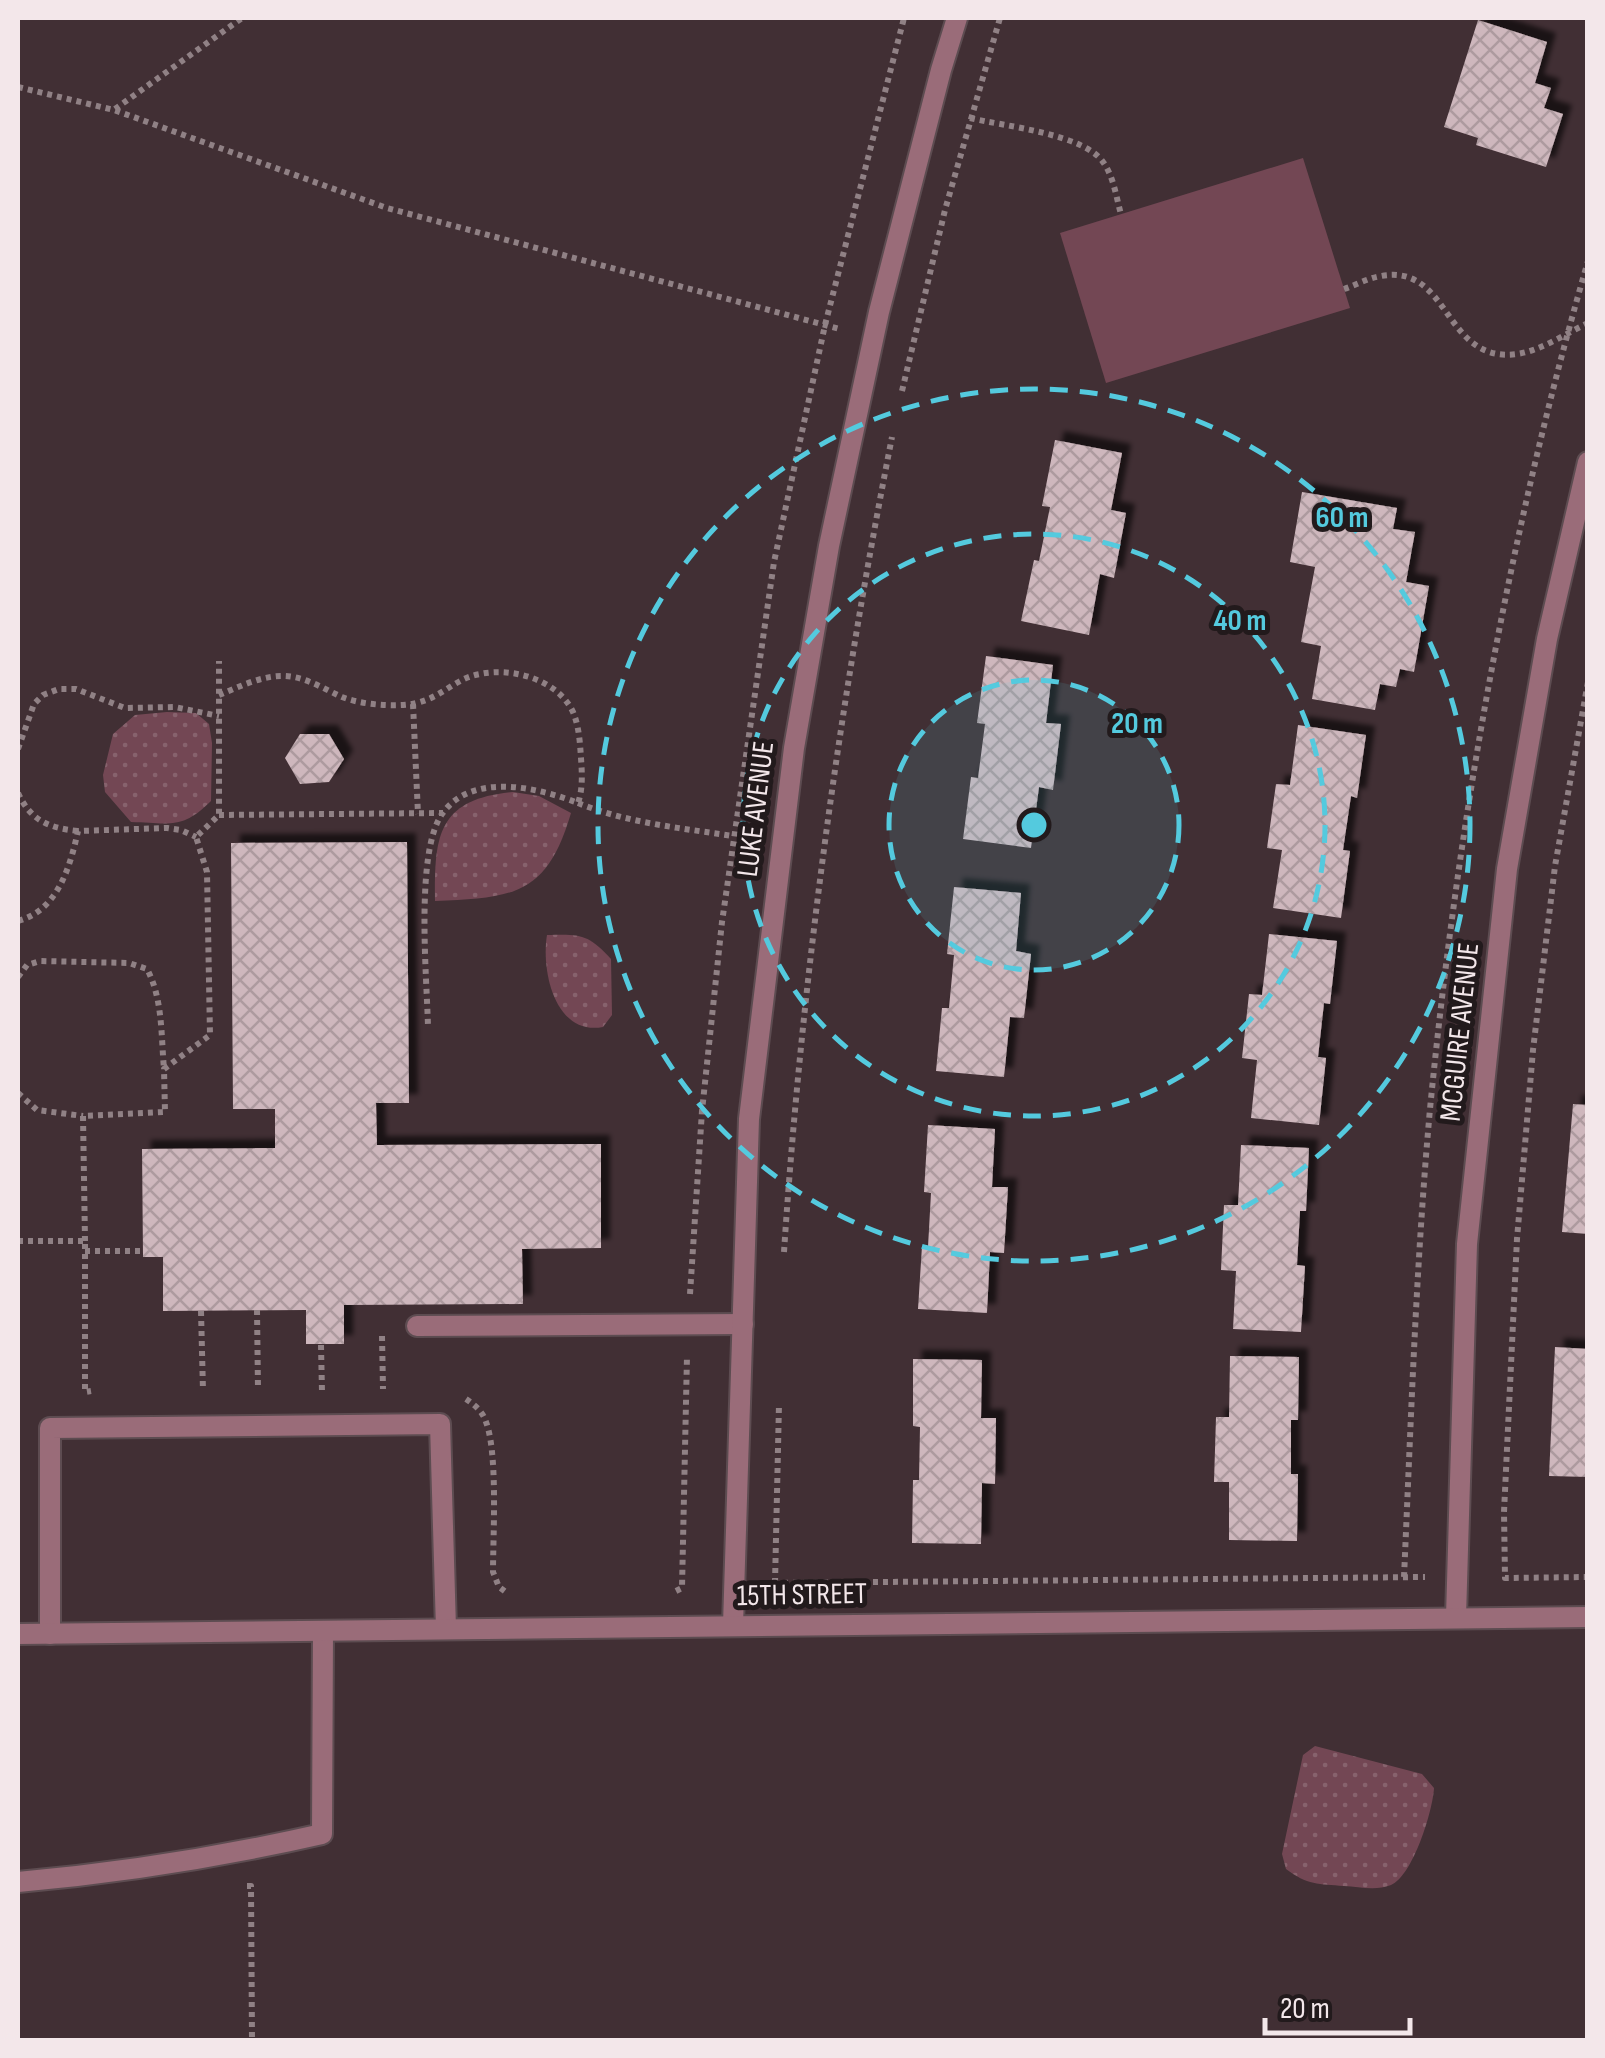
<svg xmlns="http://www.w3.org/2000/svg" width="1605" height="2058" font-family="'Sofia Sans Condensed',sans-serif">
	<style>
		.park { fill: url(#park-dots) }
		.pitch { fill: #734754 }
		.building { fill: url(#building-cross-hatch); filter: url(#shadow) }
		.lines { fill: none; stroke-linecap: round; stroke-linejoin: round }
		.lane-casing { stroke: #5d4c51; stroke-width: 24 }
		.street-casing { stroke: #5d4c51; stroke-width: 24 }
		.path { stroke: #908185; stroke-width: 6; stroke-dasharray: 5 5; stroke-linecap: butt }
		.lane { stroke: #9a6c79; stroke-width: 20 }
		.street { stroke: #9a6c79; stroke-width: 20 }
		.ring { fill: none; stroke: #54cade; stroke-width: 5; stroke-dasharray: 18 12 }
		.labels { text-anchor: middle; dominant-baseline: central; stroke-width: 10; stroke-linejoin: round; paint-order: stroke }
		.street-label { font-size: 30px; fill: #f3e7ea; stroke: #221a1c }
		.centre { fill: #54cade; stroke: #221a1c; stroke-width: 5 }
		.ring-label { font-size: 30px; text-anchor: middle; font-weight: bold; fill: #54cade; stroke: #221a1c; stroke-width: 10; stroke-linejoin: round; paint-order: stroke }
	</style>
	<defs>
		<pattern id="park-dots" width="8" height="8" patternUnits="userSpaceOnUse" patternTransform="scale(2.5)"><rect width="8" height="8" fill="#734754"/><path d="M2 2h.1M6 6h.1" fill="none" stroke="#87626d" stroke-width="1.8" stroke-linecap="round"/></pattern>
		<pattern id="building-cross-hatch" width="8" height="8" patternUnits="userSpaceOnUse" patternTransform="scale(2.5)"><rect width="8" height="8" fill="#ceb7bd"/><path d="M0 0l8 8M0 8l8-8" fill="none" stroke="#ad9a9f"/></pattern>
		<filter id="shadow"><feDropShadow dx="9" dy="-9" stdDeviation="2.5" flood-color="#0009"/></filter>
	</defs>
	<rect width="100%" height="100%" fill="#412f34"/>
	<!-- park -->
	<g class="park">
		<path d="M167,712L196,713L209,724L212,743L211,801C182,830 170,823 131,822L105,792L103,775L113,734L135,715Z"/>
		<path d="M513,792L539,796L571,813C547,895 514,898 435,901C434,835 438,799 513,792Z"/>
		<path d="M547,935C581,934 588,934 611,959L612,1015L603,1027C555,1036 541,971 547,935Z"/>
		<path d="M1315,1746L1422,1774L1434,1788C1433,1810 1413,1876 1391,1885C1376,1891 1360,1887 1344,1886C1319,1884 1307,1885 1286,1869L1282,1854L1303,1755Z"/>
	</g>
	<!-- pitch -->
	<polygon class="pitch" points="1303,158 1350,308 1106,383 1060,233"/>
	<!-- building -->
	<g class="building">
		<polygon points="1478,20 1547,42 1535,83 1551,88 1544,108 1563,114 1546,167 1476,145 1478,138 1444,127"/>
		<polygon points="1055,440 1122,453 1111,510 1126,513 1114,578 1100,574 1089,635 1021,621 1034,560 1039,561 1050,507 1042,506"/>
		<polygon points="1302,492 1397,508 1393,529 1415,532 1406,582 1429,586 1414,672 1400,669 1396,687 1380,684 1375,710 1312,699 1321,646 1301,642 1315,567 1290,562"/>
		<polygon points="986,656 1053,665 1046,723 1061,724 1053,790 1039,787 1031,848 963,839 971,777 978,778 985,724 977,723"/>
		<polygon points="1298,725 1366,735 1357,798 1351,796 1343,850 1350,851 1341,918 1273,908 1282,850 1267,848 1276,784 1290,785"/>
		<polygon points="300,734 329,734 344,759 329,782 300,784 285,758"/>
		<polygon points="407,842 409,1103 376,1103 377,1145 601,1144 601,1248 522,1249 523,1304 344,1305 344,1344 306,1344 306,1310 163,1311 163,1257 143,1257 142,1149 275,1148 275,1109 233,1109 231,843"/>
		<polygon points="954,887 1021,893 1016,951 1031,954 1024,1018 1010,1017 1004,1077 936,1071 942,1008 949,1008 954,955 947,954"/>
		<polygon points="1269,934 1337,941 1330,1004 1324,1003 1318,1057 1326,1058 1319,1125 1251,1118 1257,1060 1242,1058 1249,994 1262,995"/>
		<polygon points="1573,1104 1588,1105 1588,1234 1562,1232"/>
		<polygon points="928,1125 995,1129 992,1187 1008,1187 1004,1253 990,1252 987,1313 918,1309 922,1246 928,1247 931,1193 924,1192"/>
		<polygon points="1241,1145 1309,1148 1306,1211 1300,1211 1297,1265 1305,1266 1301,1332 1233,1329 1236,1271 1221,1270 1224,1205 1238,1205"/>
		<polygon points="1555,1347 1588,1349 1588,1477 1549,1476"/>
		<polygon points="1230,1356 1299,1357 1298,1420 1291,1420 1291,1474 1298,1474 1297,1541 1229,1540 1229,1482 1214,1482 1216,1417 1229,1417"/>
		<polygon points="913,1359 982,1360 981,1418 996,1418 995,1484 982,1483 981,1544 912,1543 913,1480 919,1480 920,1427 913,1426"/>
	</g>
	<g class="lines">
		<defs>
			<g id="lane">
				<polyline points="417,1326 743,1324"/>
				<polyline points="50,1634 50,1428 440,1424 446,1629"/>
				<path d="M18,1882C121,1873 221,1857 322,1834L323,1631"/>
			</g>
			<g id="street">
				<polyline points="1456,1617 1467,1244 1507,869 1547,639 1588,462"/>
				<polyline points="733,1625 749,1119 794,748 829,546 879,312 941,70 957,18"/>
				<polyline points="18,1634 1588,1617"/>
			</g>
		</defs>
		<!-- lane casing -->
		<use href="#lane" class="lane-casing"/>
		<!-- street casing -->
		<use href="#street" class="street-casing"/>
		<!-- path -->
		<g class="path">
			<polyline points="18,87 114,110 387,208 840,329"/>
			<polyline points="115,109 242,18"/>
			<path d="M970,118C1003,126 1084,134 1103,162C1114,177 1116,197 1121,214"/>
			<path d="M1344,289C1356,285 1368,278 1381,276C1451,263 1443,364 1517,354C1540,351 1567,333 1588,323"/>
			<polyline points="902,391 945,210 1000,18"/>
			<polyline points="1588,682 1555,866 1533,1050 1517,1239 1504,1512 1505,1578 1588,1577"/>
			<path d="M219,695C239,687 262,675 285,676C306,677 324,689 342,697C360,704 384,706 403,705C439,703 451,679 480,674C513,667 558,680 573,712C579,726 580,743 581,758C582,773 583,789 578,803C539,788 472,771 442,814C415,853 427,978 428,1027"/>
			<polyline points="413,704 418,814"/>
			<polyline points="18,749 34,704 43,695 59,689 76,689 125,708 175,707 219,716"/>
			<path d="M18,793C31,821 49,828 78,831"/>
			<path d="M578,803C627,823 681,828 733,836"/>
			<polyline points="219,815 443,813"/>
			<path d="M18,921C58,910 70,867 78,831L167,828L181,830L196,837"/>
			<path d="M18,977L27,965L40,961L129,963L147,969C163,999 161,1036 164,1069"/>
			<polyline points="18,1093 37,1110 83,1116"/>
			<polyline points="18,1241 85,1241 85,1392 91,1391"/>
			<polyline points="85,1241 83,1116 165,1112 164,1069 210,1035 207,872 196,837 219,815 219,661"/>
			<polyline points="85,1251 143,1251"/>
			<path d="M784,1252C802,978 839,706 892,437"/>
			<polyline points="690,1294 702,1111 722,922 774,562 825,325 904,18"/>
			<polyline points="257,1310 258,1390"/>
			<polyline points="201,1311 203,1391"/>
			<polyline points="382,1336 383,1389"/>
			<polyline points="321,1345 322,1392"/>
			<path d="M466,1399C475,1405 483,1412 486,1422C498,1453 493,1536 493,1572L499,1587L507,1593"/>
			<path d="M1404,1577C1411,1421 1416,1264 1430,1109C1458,823 1508,537 1588,261"/>
			<polyline points="773,1583 1425,1577"/>
			<polyline points="775,1583 779,1404"/>
			<polyline points="676,1591 682,1588 687,1356"/>
			<polyline points="247,1886 251,1886 252,2040"/>
		</g>
		<!-- lane -->
		<use href="#lane" class="lane"/>
		<!-- street -->
		<use href="#street" class="street"/>
	</g>
	<!-- distance rings -->
	<circle cx="1034" cy="825" r="145" fill="#54cade" fill-opacity=".12"/>
	<g class="ring">
		<circle cx="1034" cy="825" r="145"/>
		<circle cx="1034" cy="825" r="291"/>
		<circle cx="1034" cy="825" r="436"/>
	</g>
	<g class="labels">
		<!-- street labels -->
		<g class="street-label">
			<text transform="translate(756 809) rotate(-83)">LUKE AVENUE</text>
			<text transform="translate(1460 1032) rotate(-84)">MCGUIRE AVENUE</text>
			<text transform="translate(802 1595) rotate(-1)">15TH STREET</text>
		</g>
	</g>
	<circle cx="1034" cy="825" r="15" class="centre"/>
	<g class="ring-label">
		<text x="1342" y="527">60 m</text>
		<text x="1240" y="630">40 m</text>
		<text x="1137" y="733">20 m</text>
	</g>
	<!-- border -->
	<rect width="1605" height="2058" fill="none" stroke="#f3e7ea" stroke-width="40"/>
	<!-- scale -->
	<path d="M1265 2018v15h145v-15" fill="none" stroke="#f3e7ea" stroke-width="5"/>
	<text x="1280" y="2018" font-size="30" fill="#f3e7ea" stroke="#221a1c" stroke-width="8" paint-order="stroke">20 m</text>
</svg>
